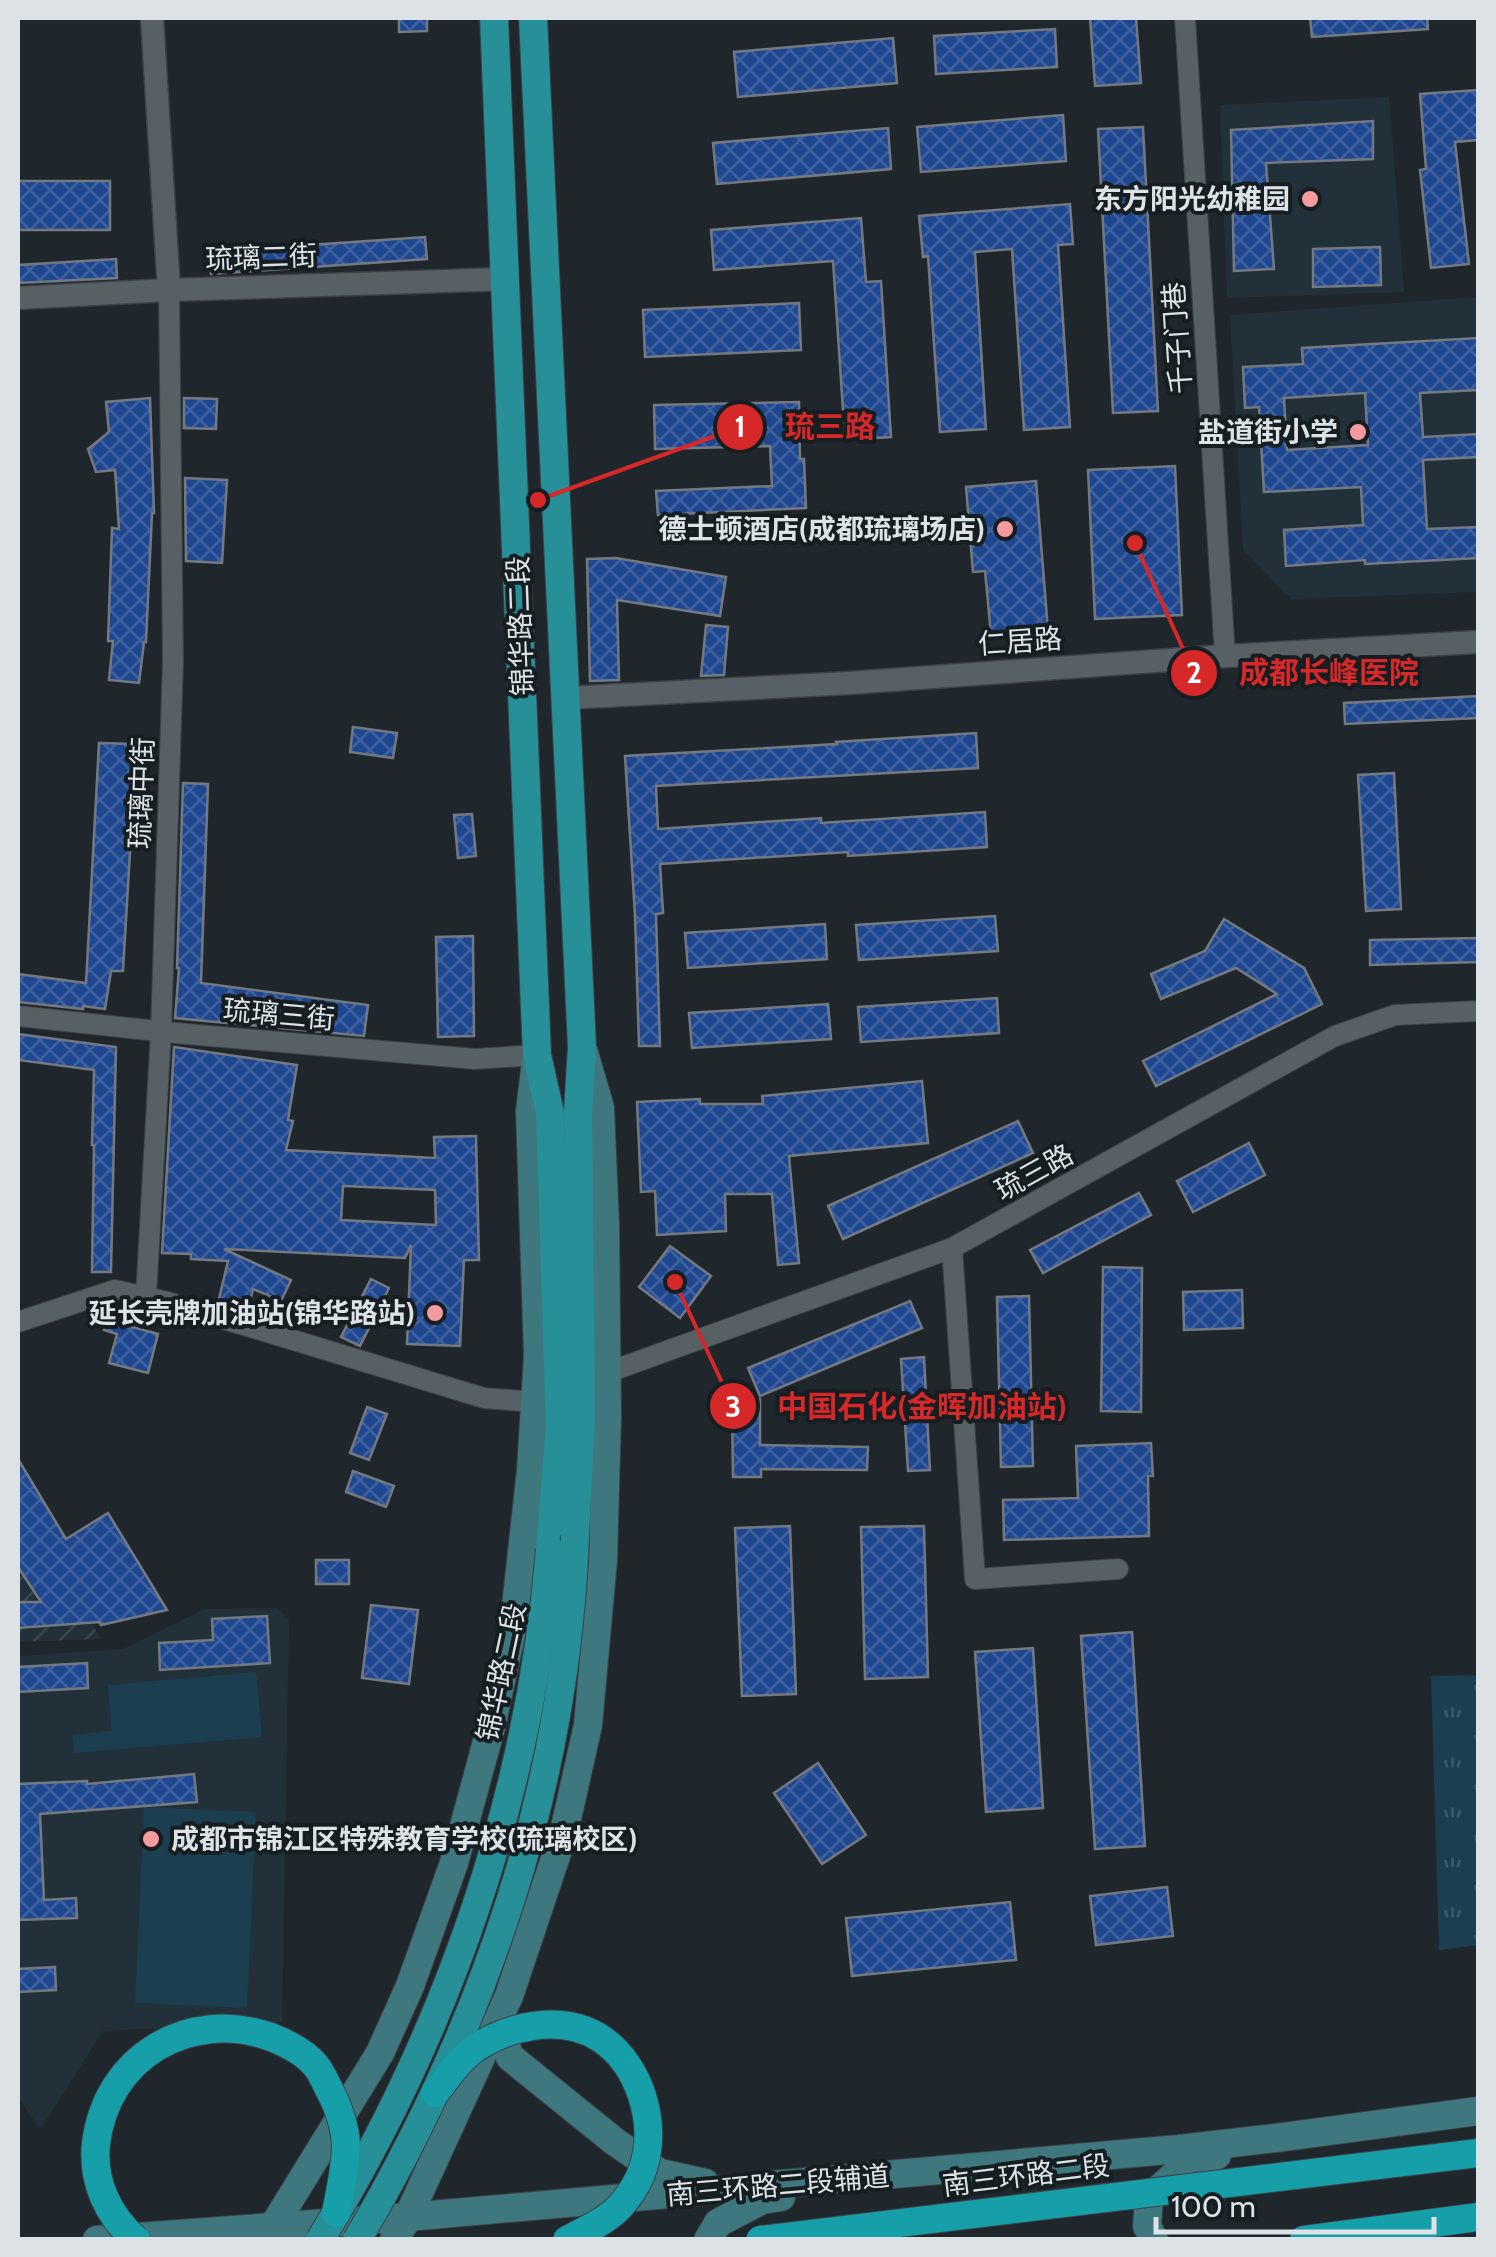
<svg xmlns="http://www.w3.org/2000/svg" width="1496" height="2257" font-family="Cabin,'Noto Sans SC',sans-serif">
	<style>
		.built { fill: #223139 }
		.industrial { fill: url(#industrial-furrows) }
		.grass { fill: #1b3e50 }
		.park { fill: url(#park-tufts) }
		.building { fill: url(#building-cross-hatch); stroke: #747981; stroke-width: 2.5; fill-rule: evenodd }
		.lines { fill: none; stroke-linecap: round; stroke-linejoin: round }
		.minor-casing { stroke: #3c4246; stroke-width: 22 }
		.tertiary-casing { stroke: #3c4246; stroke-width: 25 }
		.secondary-casing { stroke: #3c4246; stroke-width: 30 }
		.primary-casing { stroke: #3c4246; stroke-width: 30 }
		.trunk-casing { stroke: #3c4246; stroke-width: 30 }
		.minor { stroke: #576065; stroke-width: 20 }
		.tertiary { stroke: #576065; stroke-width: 22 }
		.secondary { stroke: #3f777e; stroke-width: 28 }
		.primary { stroke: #268f98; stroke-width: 28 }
		.trunk { stroke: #169ea9; stroke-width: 28 }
		.primary-bridge-casing { stroke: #3c4246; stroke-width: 30; stroke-linecap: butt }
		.trunk-bridge-casing { stroke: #3c4246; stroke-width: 30; stroke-linecap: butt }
		.primary-bridge { stroke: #268f98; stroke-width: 28 }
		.trunk-bridge { stroke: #169ea9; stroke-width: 28 }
		.poi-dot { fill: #f59b9f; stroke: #161e22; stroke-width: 4 }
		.labels { text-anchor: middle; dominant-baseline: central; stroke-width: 8; stroke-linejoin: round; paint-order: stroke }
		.poi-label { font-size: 28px; font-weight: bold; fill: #dce2e5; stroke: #161e22; text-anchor: end }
		.street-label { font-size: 28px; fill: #dce2e5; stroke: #161e22 }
		.leader { fill: none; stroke: #d62828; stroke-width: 4 }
		.callout-dot { fill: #d62828; stroke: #161e22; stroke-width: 4 }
		.mark-label { font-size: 30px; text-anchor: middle; font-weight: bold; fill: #fff }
		.callout-label { font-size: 30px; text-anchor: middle; font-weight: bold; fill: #d62828; stroke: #161e22; stroke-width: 8; stroke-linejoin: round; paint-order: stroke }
	</style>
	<defs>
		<pattern id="industrial-furrows" width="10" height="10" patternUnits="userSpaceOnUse" patternTransform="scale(2.5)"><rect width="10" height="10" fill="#223139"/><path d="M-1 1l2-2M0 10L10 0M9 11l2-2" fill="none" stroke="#37454c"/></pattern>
		<pattern id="park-tufts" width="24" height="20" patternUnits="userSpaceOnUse" patternTransform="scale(2.5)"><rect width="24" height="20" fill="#1b3e50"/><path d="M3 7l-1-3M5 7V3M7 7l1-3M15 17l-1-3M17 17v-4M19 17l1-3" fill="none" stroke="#3c5a69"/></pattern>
		<pattern id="building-cross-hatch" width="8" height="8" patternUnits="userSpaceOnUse" patternTransform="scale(2.5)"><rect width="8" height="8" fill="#1f478f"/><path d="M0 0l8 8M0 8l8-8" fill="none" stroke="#3f619f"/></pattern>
	</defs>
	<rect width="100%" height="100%" fill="#1f272c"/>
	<!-- built -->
	<g class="built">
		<polygon points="1389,97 1404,292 1227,298 1220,105"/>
		<polygon points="1478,297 1478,592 1291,599 1243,550 1230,315"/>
		<polygon points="278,1608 289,1621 282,2022 103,2031 40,2130 18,2097 18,1656 123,1649 205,1609"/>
	</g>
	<!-- industrial -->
	<polygon class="industrial" points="18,1505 101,1639 18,1642"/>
	<!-- grass -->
	<g class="grass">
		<polygon points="256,1672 262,1737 74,1753 72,1735 112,1731 108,1685"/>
		<polygon points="144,1807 256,1812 247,2008 135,2003"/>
	</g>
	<!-- park -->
	<polygon class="park" points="1478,1675 1478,1945 1439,1950 1431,1676"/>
	<!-- building -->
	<g class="building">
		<polygon points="399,18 427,18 427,31 399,32"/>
		<polygon points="1090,18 1136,18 1141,83 1095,86"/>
		<polygon points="1310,18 1427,18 1428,29 1312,37"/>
		<polygon points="1055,29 1057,67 936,74 934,36"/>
		<polygon points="893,38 897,83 738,97 734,52"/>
		<polygon points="1478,90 1478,140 1455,142 1469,264 1431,268 1420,170 1426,169 1420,94"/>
		<polygon points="1063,115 1066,161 921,172 917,127"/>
		<polygon points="1373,121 1373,159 1266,163 1274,269 1234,271 1231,130"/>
		<polygon points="1143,127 1158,411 1113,413 1098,129"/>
		<polygon points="888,128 891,169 717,184 713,143"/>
		<rect x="18" y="181" width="92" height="49"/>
		<polygon points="1070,204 1073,244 1058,245 1070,427 1024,430 1012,249 975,252 986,429 940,432 928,256 923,257 919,216"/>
		<polygon points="861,218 866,282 881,281 891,437 845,440 833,261 714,270 711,230"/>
		<polygon points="425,237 427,259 211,274 209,252"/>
		<polygon points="1380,247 1381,285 1313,287 1313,249"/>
		<polygon points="116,259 117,278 18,283 18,265"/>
		<polygon points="799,303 801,350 645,357 643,310"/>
		<path d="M1478,338V390L1420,393L1423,437L1478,434V457L1423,460L1427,529L1478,527V558L1365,564V560L1286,566L1284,530L1363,525L1361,487L1264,492L1259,407L1245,408L1243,367L1303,364L1302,348ZM1365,393L1368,445L1287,450L1284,398Z"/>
		<polygon points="150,398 154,513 152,513 146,642 144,642 139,683 109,680 113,641 108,641 112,528 119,529 115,470 96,472 88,449 109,432 106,402"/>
		<polygon points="184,398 217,399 216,429 184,428"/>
		<polygon points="799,402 800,459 804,459 806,508 658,515 656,491 772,486 770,446 655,449 654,405"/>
		<polygon points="1175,466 1182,615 1095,619 1088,470"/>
		<polygon points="185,478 227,480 222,563 186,561"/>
		<polygon points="1036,481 1048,630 991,635 985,571 973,572 966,487"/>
		<polygon points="616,558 726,577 720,616 617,600 619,680 590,681 587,559"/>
		<polygon points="706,625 728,627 724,675 701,676"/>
		<polygon points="1478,696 1478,718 1345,724 1344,703"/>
		<polygon points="353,727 397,733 393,758 350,752"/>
		<polygon points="976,733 978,768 656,786 658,829 821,818 821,823 985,812 987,847 848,856 848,852 660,864 663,913 656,914 660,1046 639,1046 635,915 625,756 837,744 836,742"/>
		<polygon points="99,743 134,744 132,818 123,971 111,971 105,1009 83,1006 83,1009 18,1002 18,974 86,983"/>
		<polygon points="1394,773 1401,909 1366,911 1358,775"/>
		<polygon points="183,783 208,784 201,983 368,1005 364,1036 175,1018 179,968 177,968"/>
		<polygon points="472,814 476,856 458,858 454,815"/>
		<polygon points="995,916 998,951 859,960 856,925"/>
		<polygon points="1224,919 1304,968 1322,1004 1156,1086 1143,1061 1277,994 1236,968 1161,999 1151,974 1205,951"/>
		<polygon points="825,924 827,959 688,968 685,933"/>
		<polygon points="473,936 474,1036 438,1037 436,937"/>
		<polygon points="1478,938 1478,962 1370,965 1370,940"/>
		<polygon points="997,998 999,1033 861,1042 858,1007"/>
		<polygon points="828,1004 831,1039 692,1048 689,1013"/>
		<polygon points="18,1034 116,1047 111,1272 92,1272 94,1145 92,1145 94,1070 18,1060"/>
		<path d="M174,1047L297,1065L288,1120L293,1121L286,1150L435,1158L434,1137L476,1136L479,1260H464L460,1346L407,1344L411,1245L405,1258L224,1249L291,1280L281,1301L253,1289L248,1310L218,1303L228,1261L191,1259V1254L162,1253ZM343,1186L435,1190L436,1225L341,1220Z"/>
		<polygon points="922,1081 928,1143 789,1156 799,1263 778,1265 772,1194 725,1194 726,1231 657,1235 655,1191 641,1192 637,1102 700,1099 700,1104 763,1104 762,1096"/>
		<polygon points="1018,1121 1033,1153 843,1239 828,1206"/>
		<polygon points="1249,1143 1265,1175 1193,1212 1177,1181"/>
		<polygon points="1139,1193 1151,1215 1043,1273 1030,1250"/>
		<polygon points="670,1246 711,1276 680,1318 639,1287"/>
		<polygon points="1103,1267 1142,1268 1141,1412 1101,1411"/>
		<polygon points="371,1279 389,1288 360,1346 341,1337"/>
		<polygon points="1242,1290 1243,1328 1184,1330 1183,1292"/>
		<polygon points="1029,1296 1033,1466 1001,1467 997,1297"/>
		<polygon points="910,1301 922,1328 760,1396 748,1368"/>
		<polygon points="111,1309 136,1317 132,1327 158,1334 148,1373 109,1363 117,1334 104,1330"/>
		<polygon points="924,1357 930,1470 908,1471 901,1359"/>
		<polygon points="760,1399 760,1445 868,1447 867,1470 761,1469 761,1477 733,1477 732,1400"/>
		<polygon points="367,1407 387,1414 369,1460 350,1453"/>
		<polygon points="1151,1443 1153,1476 1148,1476 1149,1536 1004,1540 1003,1500 1078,1498 1076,1446"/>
		<polygon points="18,1459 66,1539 108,1513 167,1610 101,1625 99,1622 18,1628 18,1602 41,1602 18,1567"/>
		<polygon points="353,1471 394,1486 386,1507 346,1492"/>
		<polygon points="790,1526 796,1694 742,1696 735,1528"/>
		<polygon points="924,1526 928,1677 865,1679 861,1527"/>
		<rect x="316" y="1560" width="33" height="24"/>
		<polygon points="371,1605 418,1610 409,1684 362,1678"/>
		<polygon points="267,1616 270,1663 160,1670 159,1643 213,1640 212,1619"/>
		<polygon points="1132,1632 1145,1846 1095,1849 1081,1636"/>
		<polygon points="1033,1648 1043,1808 986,1812 975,1652"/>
		<polygon points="87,1663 88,1688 18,1692 18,1667"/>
		<polygon points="818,1763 866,1835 822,1864 774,1793"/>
		<polygon points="194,1774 197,1802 40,1814 44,1900 76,1898 77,1918 18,1920 18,1784 87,1781 87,1784"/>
		<polygon points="1167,1887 1173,1936 1096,1945 1090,1896"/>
		<polygon points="1010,1902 1016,1960 852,1976 846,1918"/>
		<polygon points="55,1967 56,1990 18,1992 18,1969"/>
	</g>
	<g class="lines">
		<defs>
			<g id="minor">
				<polyline points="1185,18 1225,656"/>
				<polyline points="18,1016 176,1033 475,1059 537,1055"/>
				<polyline points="952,1248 975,1579 1118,1569"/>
				<polyline points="146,1297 161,1031 173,661 169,290"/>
				<polyline points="18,1322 115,1290 168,1302 484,1398 535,1402"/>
				<polyline points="606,1373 952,1248 1335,1036 1395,1015 1478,1011"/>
			</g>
			<g id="tertiary">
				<polyline points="152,18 169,290"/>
				<polyline points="18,298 169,290 506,279"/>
				<polyline points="565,698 849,683 1225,656 1478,642"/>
			</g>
			<g id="secondary">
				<polyline points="497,2022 510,2057 614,2141 660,2173 705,2183"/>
				<polyline points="266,2238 380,2053 410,1986 454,1863 491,1727 515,1616 531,1470 538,1356 530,1111 536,1062"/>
				<polyline points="97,2240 408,2217 1179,2149 1276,2138 1478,2111"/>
				<polyline points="394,2240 408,2217 509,1996 564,1832 588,1725 603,1560 607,1416 605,1225 600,1108 584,1053"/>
				<polyline points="708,2240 718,2223 762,2200 781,2197"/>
				<polyline points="1154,2240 1147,2226 1149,2198 1187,2164 1217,2155"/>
			</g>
			<g id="primary">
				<polyline points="494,18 537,1055 550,1113 560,1427 550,1550"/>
				<polyline points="533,18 582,1047 578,1112 581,1416 575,1536"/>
			</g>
			<polyline id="trunk" points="1304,2240 1478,2217"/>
		</defs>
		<!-- minor casing -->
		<use href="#minor" class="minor-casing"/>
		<!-- tertiary casing -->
		<use href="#tertiary" class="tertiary-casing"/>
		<!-- secondary casing -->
		<use href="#secondary" class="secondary-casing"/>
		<!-- primary casing -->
		<use href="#primary" class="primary-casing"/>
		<!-- trunk casing -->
		<use href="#trunk" class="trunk-casing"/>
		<!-- minor -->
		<use href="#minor" class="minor"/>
		<!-- tertiary -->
		<use href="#tertiary" class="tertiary"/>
		<!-- secondary -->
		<use href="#secondary" class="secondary"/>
		<!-- primary -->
		<use href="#primary" class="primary"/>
		<!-- trunk -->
		<use href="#trunk" class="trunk"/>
		<defs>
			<g id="primary-bridge">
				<path d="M320,2240C448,2031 530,1794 550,1550"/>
				<path d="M357,2240C484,2025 566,1786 575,1536"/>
			</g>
			<g id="trunk-bridge">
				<path d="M435,2093C446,2080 456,2063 470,2052C505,2026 561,2013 600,2038C640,2064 658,2124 643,2168C640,2179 631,2193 624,2202C611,2219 586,2230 567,2240"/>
				<path d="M136,2240C108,2216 92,2181 96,2144C106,2057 189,2008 271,2037C286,2043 306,2053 316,2066C322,2073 326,2084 331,2093C339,2108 345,2128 346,2144C346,2167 340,2191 336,2213"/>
				<polyline points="760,2240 1478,2153"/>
			</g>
		</defs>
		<!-- primary-bridge casing -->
		<use href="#primary-bridge" class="primary-bridge-casing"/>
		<!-- trunk-bridge casing -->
		<use href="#trunk-bridge" class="trunk-bridge-casing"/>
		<!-- primary-bridge -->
		<use href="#primary-bridge" class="primary-bridge"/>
		<!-- trunk-bridge -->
		<use href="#trunk-bridge" class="trunk-bridge"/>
	</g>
	<!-- markers -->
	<g class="poi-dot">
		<circle cx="1310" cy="199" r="10"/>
		<circle cx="1358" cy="432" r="10"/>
		<circle cx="1005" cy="529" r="10"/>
		<circle cx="435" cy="1313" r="10"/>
		<circle cx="151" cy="1839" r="10"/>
	</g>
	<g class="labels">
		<!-- poi labels -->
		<g class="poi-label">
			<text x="1290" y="199">东方阳光幼稚园</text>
			<text x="1338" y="432">盐道街小学</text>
			<text x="985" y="529">德士顿酒店(成都琉璃场店)</text>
			<text x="415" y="1313">延长壳牌加油站(锦华路站)</text>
			<text x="171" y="1839" text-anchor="start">成都市锦江区特殊教育学校(琉璃校区)</text>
		</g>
		<!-- street labels -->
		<g class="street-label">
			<text transform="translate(261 257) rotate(-2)">琉璃二街</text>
			<text transform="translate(1177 338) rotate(-94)">千子门巷</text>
			<text transform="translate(520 626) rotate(-92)">锦华路二段</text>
			<text transform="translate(1020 641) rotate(-4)">仁居路</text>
			<text transform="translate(141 793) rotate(-88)">琉璃中街</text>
			<text transform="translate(279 1014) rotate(5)">琉璃三街</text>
			<text transform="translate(1034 1172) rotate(-29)">琉三路</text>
			<text transform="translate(501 1672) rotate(-78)">锦华路二段</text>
			<text transform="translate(1026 2175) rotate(-7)">南三环路二段</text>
			<text transform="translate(778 2185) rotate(-5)">南三环路二段辅道</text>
		</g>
	</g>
	<!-- callouts -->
	<path class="leader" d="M538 500L740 427M1135 543L1194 673M675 1282L733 1406"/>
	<g class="callout-dot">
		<circle cx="538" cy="500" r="10"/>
		<circle cx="1135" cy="543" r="10"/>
		<circle cx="675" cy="1282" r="10"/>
		<circle cx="740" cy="427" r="25"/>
		<circle cx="1194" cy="673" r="25"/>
		<circle cx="733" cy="1406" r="25"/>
	</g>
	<g class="mark-label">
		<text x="740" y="437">1</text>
		<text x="1194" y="683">2</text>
		<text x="733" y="1417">3</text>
	</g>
	<g class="callout-label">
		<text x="830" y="437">琉三路</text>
		<text x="1329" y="683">成都长峰医院</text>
		<text x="922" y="1417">中国石化(金晖加油站)</text>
	</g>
	<!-- border -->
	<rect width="1496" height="2257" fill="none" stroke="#dce2e5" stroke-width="40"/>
	<!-- scale -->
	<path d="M1156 2217v15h278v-15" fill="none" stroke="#dce2e5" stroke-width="5"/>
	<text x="1171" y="2217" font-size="30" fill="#dce2e5" stroke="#161e22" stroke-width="8" paint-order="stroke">100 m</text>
</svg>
